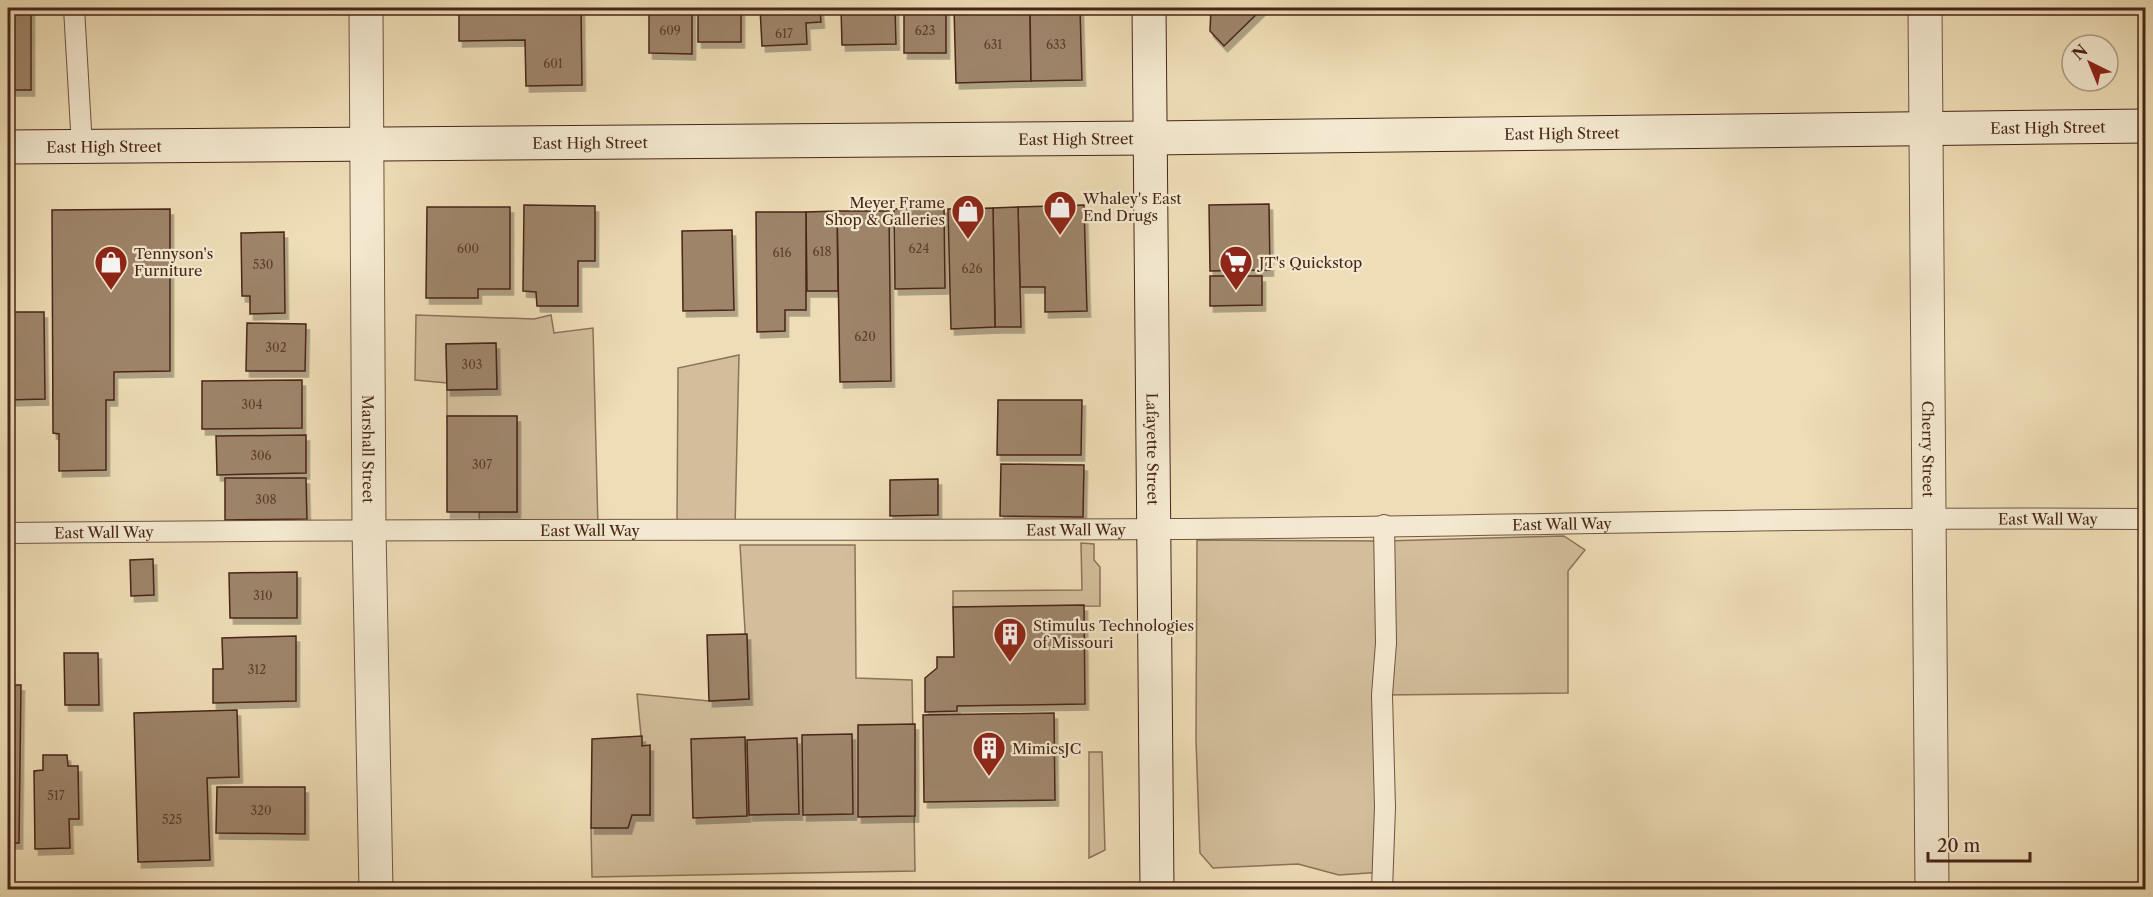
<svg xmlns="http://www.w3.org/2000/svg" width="2153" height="897" font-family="'Libre Caslon Text',serif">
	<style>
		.green { fill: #d2be9b; stroke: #8d725a; stroke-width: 1.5 }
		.building { fill: #9e856a; stroke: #482518; stroke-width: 1.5; filter: url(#shadow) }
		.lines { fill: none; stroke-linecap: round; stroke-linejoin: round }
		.lane-casing { stroke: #725340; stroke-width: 22 }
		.street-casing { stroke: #725340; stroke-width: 35 }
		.secondary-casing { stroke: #482518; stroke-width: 35 }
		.lane { stroke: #f4e9d0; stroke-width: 20 }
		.street { stroke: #f4e9d0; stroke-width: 33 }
		.secondary { stroke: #f4e9d0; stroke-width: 33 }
		.labels { text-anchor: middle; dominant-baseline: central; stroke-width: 4.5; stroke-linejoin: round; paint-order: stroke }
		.number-label { font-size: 12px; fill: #5e3d2c }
		.street-label { font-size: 15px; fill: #482518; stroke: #f4e9d0 }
		.poi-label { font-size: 15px; fill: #482518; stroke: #f4e9d0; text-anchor: start }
	</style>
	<defs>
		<filter id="shadow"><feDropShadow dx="3.5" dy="6" stdDeviation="0" flood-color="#0004"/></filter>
	</defs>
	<rect width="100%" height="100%" fill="#eeddb6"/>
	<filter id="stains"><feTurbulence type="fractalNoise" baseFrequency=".00333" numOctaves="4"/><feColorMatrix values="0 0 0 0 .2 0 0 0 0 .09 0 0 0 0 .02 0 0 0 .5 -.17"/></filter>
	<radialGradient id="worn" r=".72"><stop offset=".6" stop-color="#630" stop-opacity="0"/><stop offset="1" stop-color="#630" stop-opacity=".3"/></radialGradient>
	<!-- green -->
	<g class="green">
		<polygon points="416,315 534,319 551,315 554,333 593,328 598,528 480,528 479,512 517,512 517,417 447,416 447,390 497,389 496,343 446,344 447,383 415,380"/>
		<polygon points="739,355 735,528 677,528 678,368"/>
		<polygon points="1564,536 1585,550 1568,571 1568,693 1382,695 1383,872 1339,875 1298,864 1213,868 1200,853 1196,740 1197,540 1384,541"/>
		<polygon points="1081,543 1094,544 1094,560 1100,567 1100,606 953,607 953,591 1082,590"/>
		<polygon points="740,545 855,545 856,678 912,680 915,871 592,877 591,828 632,815 650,815 650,746 642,746 637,694 709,701 749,699"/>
		<polygon points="1089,752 1102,752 1105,850 1089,858"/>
	</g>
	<!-- building -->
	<g class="building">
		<rect x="8" y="8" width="23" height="82"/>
		<polygon points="459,8 581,8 582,85 526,86 525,40 459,41"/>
		<polygon points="649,8 692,8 692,54 649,53"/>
		<rect x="698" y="8" width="43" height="34"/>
		<polygon points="760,8 820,8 821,22 806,23 807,44 762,46"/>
		<polygon points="841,8 895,8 896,44 842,45"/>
		<rect x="904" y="8" width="42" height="45"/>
		<polygon points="954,8 1030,8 1031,81 956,83"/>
		<polygon points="1030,8 1080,8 1082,80 1031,81"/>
		<polygon points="1211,8 1263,8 1224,46 1210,31"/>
		<polygon points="1269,204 1270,270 1210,271 1209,205"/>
		<polygon points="524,205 595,206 595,261 578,261 578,306 537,306 536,292 523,291"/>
		<polygon points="1084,205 1087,311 1045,312 1045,287 1020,287 1018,207"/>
		<polygon points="427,207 510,207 510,289 478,289 478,298 426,298"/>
		<polygon points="944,207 945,288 895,289 894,209"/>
		<polygon points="1018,207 1021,327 995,327 993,208"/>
		<polygon points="993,208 995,327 951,329 948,209"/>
		<polygon points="170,209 170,371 114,372 114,400 106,400 106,470 59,471 59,434 53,433 52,210"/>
		<polygon points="837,211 889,211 891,381 840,382"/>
		<polygon points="837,211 838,291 807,291 806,212"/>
		<polygon points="756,212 806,212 806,310 785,310 785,331 757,332"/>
		<polygon points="732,230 734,310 683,311 682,231"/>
		<polygon points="284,232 285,313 250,314 250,296 242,296 241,233"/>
		<polygon points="1210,276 1262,276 1262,305 1210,306"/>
		<polygon points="8,312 44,312 45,399 8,400"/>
		<polygon points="247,323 306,324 305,371 246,371"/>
		<polygon points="496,343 497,389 447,390 446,344"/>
		<polygon points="302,380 302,428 202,429 202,381"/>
		<polygon points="998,400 1082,400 1081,455 997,455"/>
		<rect x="447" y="416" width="70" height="96"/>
		<polygon points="306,435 306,473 217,475 216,436"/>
		<polygon points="1001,464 1084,465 1083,517 1000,516"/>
		<polygon points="225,478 306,478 307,519 225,520"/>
		<polygon points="938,479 938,515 890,516 890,480"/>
		<polygon points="153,559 154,595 131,596 130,560"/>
		<polygon points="297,572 297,618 230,618 229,573"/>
		<polygon points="1084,605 1085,704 957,706 957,711 925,712 925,678 937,668 937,657 954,657 953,607"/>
		<polygon points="747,634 749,699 709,701 707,635"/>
		<polygon points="296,636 296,701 213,703 213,669 223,669 222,638"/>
		<polygon points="64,653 98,653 99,705 65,705"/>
		<polygon points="8,685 21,685 19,843 8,843"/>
		<polygon points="237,710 239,777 207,778 210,860 138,862 134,713"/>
		<polygon points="1054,713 1055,800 924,802 923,715"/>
		<polygon points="915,724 915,816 858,817 858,725"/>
		<polygon points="852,734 853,814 803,815 802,735"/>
		<polygon points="642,736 642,746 650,745 650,815 632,815 628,828 591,828 592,739"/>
		<polygon points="745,737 747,816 693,818 691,739"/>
		<polygon points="797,738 799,814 749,815 747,740"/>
		<polygon points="43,755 67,755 68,766 78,766 79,819 69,819 70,848 35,849 34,771 43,770"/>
		<polygon points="217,787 305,787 305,834 216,833"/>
	</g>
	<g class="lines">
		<defs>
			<g id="lane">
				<polyline points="74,8 82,147"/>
				<path id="s1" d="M8,533C391,528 774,531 1157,529C1487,527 1816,516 2146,519"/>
				<polyline points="1382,890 1385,807 1382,695 1386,643 1384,525"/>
			</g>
			<g id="street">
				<path id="s2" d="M366,8L369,529L376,890"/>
				<path id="s3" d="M1925,8L1932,890"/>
			</g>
			<g id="secondary">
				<path id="s4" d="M1149,8L1157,890"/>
				<path id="s5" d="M8,147L1150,138L2146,126"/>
			</g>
		</defs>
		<!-- lane casing -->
		<use href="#lane" class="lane-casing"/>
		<!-- street casing -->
		<use href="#street" class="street-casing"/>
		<!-- secondary casing -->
		<use href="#secondary" class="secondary-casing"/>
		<!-- lane -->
		<use href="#lane" class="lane"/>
		<!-- street -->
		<use href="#street" class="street"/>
		<!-- secondary -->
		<use href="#secondary" class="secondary"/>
	</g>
	<!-- icons -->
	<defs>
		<symbol id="shop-pin" viewBox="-11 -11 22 30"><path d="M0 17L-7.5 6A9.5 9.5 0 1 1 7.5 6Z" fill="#8f2418" stroke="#f4e9d0"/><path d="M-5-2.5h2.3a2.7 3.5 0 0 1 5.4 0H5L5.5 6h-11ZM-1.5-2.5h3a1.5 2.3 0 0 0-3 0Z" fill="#fff"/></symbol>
		<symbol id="supermarket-pin" viewBox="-11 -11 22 30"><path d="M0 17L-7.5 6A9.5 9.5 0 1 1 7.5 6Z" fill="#8f2418" stroke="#f4e9d0"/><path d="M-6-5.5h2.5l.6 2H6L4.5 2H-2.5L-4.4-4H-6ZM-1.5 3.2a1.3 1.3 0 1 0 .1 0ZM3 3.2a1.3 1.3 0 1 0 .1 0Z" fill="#fff"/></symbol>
		<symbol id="building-pin" viewBox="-11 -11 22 30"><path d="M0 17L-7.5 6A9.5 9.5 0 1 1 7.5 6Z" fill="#8f2418" stroke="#f4e9d0"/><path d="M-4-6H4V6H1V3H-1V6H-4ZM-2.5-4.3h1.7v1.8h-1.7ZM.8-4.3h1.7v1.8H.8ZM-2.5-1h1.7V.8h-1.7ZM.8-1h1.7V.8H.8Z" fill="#fff"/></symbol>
	</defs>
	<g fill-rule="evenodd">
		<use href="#shop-pin" x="1041" y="188" width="38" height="52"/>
		<use href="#shop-pin" x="949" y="192" width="38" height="52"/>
		<use href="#shop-pin" x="92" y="243" width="38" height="52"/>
		<use href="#supermarket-pin" x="1217" y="243" width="38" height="52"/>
		<use href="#building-pin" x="991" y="615" width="38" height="52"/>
		<use href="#building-pin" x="970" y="729" width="38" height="52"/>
	</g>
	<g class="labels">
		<!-- number labels -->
		<g class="number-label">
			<text x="670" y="30">609</text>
			<text x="925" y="30">623</text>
			<text x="784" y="33">617</text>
			<text x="993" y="44">631</text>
			<text x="1056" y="44">633</text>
			<text x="553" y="63">601</text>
			<text x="468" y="248">600</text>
			<text x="919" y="248">624</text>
			<text x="822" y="251">618</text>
			<text x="782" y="252">616</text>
			<text x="263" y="264">530</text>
			<text x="972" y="268">626</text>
			<text x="865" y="336">620</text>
			<text x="276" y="347">302</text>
			<text x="472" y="364">303</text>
			<text x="252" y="404">304</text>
			<text x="261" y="455">306</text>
			<text x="482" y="464">307</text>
			<text x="266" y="499">308</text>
			<text x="263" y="595">310</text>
			<text x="257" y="669">312</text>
			<text x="56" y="795">517</text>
			<text x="261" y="810">320</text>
			<text x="172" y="819">525</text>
		</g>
		<!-- street labels -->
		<g class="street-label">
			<text stroke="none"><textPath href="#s5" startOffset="2040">East High Street</textPath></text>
			<text stroke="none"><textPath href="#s5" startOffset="1554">East High Street</textPath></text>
			<text stroke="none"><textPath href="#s5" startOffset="1068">East High Street</textPath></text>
			<text stroke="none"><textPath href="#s5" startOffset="582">East High Street</textPath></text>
			<text stroke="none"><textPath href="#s5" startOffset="96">East High Street</textPath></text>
			<text stroke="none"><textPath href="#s3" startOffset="441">Cherry Street</textPath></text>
			<text stroke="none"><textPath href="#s2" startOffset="441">Marshall Street</textPath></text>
			<text stroke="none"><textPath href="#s4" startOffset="441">Lafayette Street</textPath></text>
			<text stroke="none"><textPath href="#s1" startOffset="2040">East Wall Way</textPath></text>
			<text stroke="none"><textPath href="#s1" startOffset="1554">East Wall Way</textPath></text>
			<text stroke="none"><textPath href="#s1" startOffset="582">East Wall Way</textPath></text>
			<text stroke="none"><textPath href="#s1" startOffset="1068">East Wall Way</textPath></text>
			<text stroke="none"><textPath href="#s1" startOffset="96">East Wall Way</textPath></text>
		</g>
		<!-- poi labels -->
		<g class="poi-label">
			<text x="1083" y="198">Whaley's East<tspan x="1083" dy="17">End Drugs</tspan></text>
			<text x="945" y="202" text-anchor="end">Meyer Frame<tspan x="945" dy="17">Shop &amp; Galleries</tspan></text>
			<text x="134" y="253">Tennyson's<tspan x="134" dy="17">Furniture</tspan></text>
			<text x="1259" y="262">JT's Quickstop</text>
			<text x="1033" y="625">Stimulus Technologies<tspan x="1033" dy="17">of Missouri</tspan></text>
			<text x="1012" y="748">MimicsJC</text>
		</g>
	</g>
	<!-- margin -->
	<rect width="2153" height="897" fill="none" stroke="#eeddb6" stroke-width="30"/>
	<rect x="9" y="9" width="2135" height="879" fill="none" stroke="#482518" stroke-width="3"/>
	<rect x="15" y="15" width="2123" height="867" fill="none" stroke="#482518" stroke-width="1.5"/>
	<!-- north arrow -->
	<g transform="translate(2090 63) rotate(317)"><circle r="28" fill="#f4e9d0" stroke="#af9b86" stroke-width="1.5"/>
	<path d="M0-4.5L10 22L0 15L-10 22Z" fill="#8f2418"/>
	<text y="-9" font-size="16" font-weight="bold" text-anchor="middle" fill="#482518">N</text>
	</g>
	<!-- scale -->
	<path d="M1928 852v9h102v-9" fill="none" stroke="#482518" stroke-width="3"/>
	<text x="1937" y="852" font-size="18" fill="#482518" stroke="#f4e9d0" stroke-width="4.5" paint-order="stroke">20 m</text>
	<rect width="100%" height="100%" filter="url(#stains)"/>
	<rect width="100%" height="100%" fill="url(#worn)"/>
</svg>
